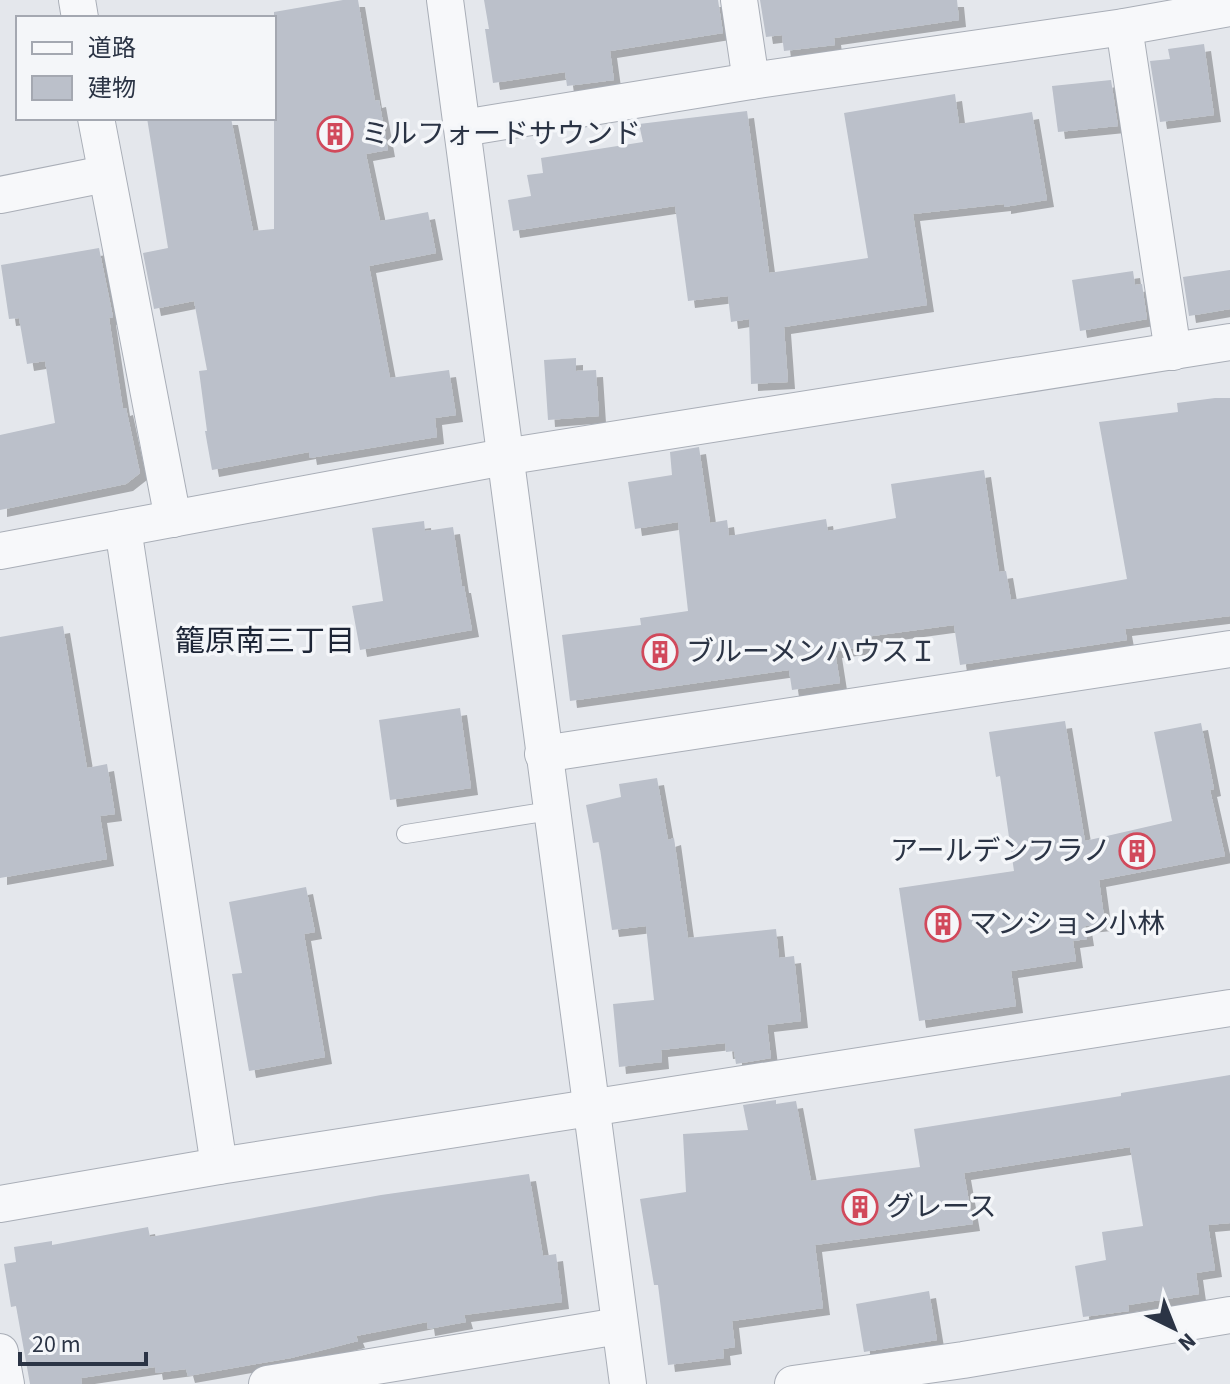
<svg xmlns="http://www.w3.org/2000/svg" width="1230" height="1384" font-family="'Source Sans 3','Noto Sans JP',sans-serif">
	<style>
		.building { fill: #bbc0ca; filter: url(#shadow) }
		.lines { fill: none; stroke-linecap: round; stroke-linejoin: round }
		.service-casing { stroke: #a9aeb7; stroke-width: 20 }
		.minor-casing { stroke: #a9aeb7; stroke-width: 38 }
		.service { stroke: #f7f8fa; stroke-width: 18 }
		.minor { stroke: #f7f8fa; stroke-width: 36 }
		.labels { text-anchor: middle; dominant-baseline: central; stroke-width: 7; stroke-linejoin: round; paint-order: stroke }
		.poi-label { font-size: 28px; fill: #2b3445; stroke: #f4f6f9; text-anchor: start }
		.neighbourhood-label { font-size: 30px; fill: #1d2536; stroke: #f4f6f9 }
	</style>
	<defs>
		<filter id="shadow"><feDropShadow dx="7" dy="7" stdDeviation="0" flood-color="#0004"/></filter>
	</defs>
	<rect width="100%" height="100%" fill="#e4e7ec"/>
	<!-- building -->
	<g class="building">
		<polygon points="343,0 358,0 375,101 379,100 388,150 366,154 380,221 428,212 436,253 369,266 390,378 449,370 456,415 435,418 437,437 310,458 309,452 212,470 205,431 207,431 199,371 207,370 194,301 154,309 143,253 168,248 147,118 231,118 253,231 274,229 274,12"/>
		<polygon points="484,0 718,0 723,33 610,51 614,80 567,86 565,72 493,83 485,29 489,29"/>
		<polygon points="760,0 957,0 959,20 834,38 835,45 784,51 782,35 766,37"/>
		<polygon points="1204,44 1214,115 1160,122 1150,61 1170,59 1168,49"/>
		<polygon points="1111,80 1118,126 1058,132 1052,86"/>
		<polygon points="955,94 959,124 1032,112 1047,200 1004,207 1004,204 913,214 927,305 784,327 788,382 751,384 749,319 731,322 728,296 688,301 675,206 513,231 508,200 531,196 527,175 543,173 541,158 643,142 639,124 747,111 769,273 868,258 844,113"/>
		<polygon points="99,248 113,317 109,318 123,409 126,408 140,473 126,484 0,510 0,435 55,423 45,361 27,364 19,318 9,319 1,265"/>
		<polygon points="1230,270 1230,309 1189,316 1183,277"/>
		<polygon points="1133,271 1135,285 1142,284 1147,319 1080,331 1072,280"/>
		<polygon points="576,358 576,371 596,370 599,416 548,420 544,360"/>
		<polygon points="1215,398 1230,398 1230,616 1125,629 1127,640 960,665 954,625 865,637 866,647 835,651 840,683 792,690 789,670 570,701 562,635 641,625 640,618 688,611 678,522 635,529 628,482 672,475 670,452 699,447 710,523 727,520 729,536 826,519 828,531 896,518 891,484 984,470 999,572 1006,571 1011,600 1127,579 1099,422 1178,412 1177,403"/>
		<polygon points="424,521 425,531 453,527 462,586 464,586 472,630 360,650 352,606 383,601 372,528"/>
		<polygon points="63,626 87,768 107,764 115,814 100,816 107,859 0,878 0,637"/>
		<polygon points="460,708 471,788 390,800 379,720"/>
		<polygon points="1065,721 1085,841 1172,821 1154,732 1201,723 1214,789 1210,790 1225,856 1099,880 1105,924 1085,926 1087,939 1073,941 1076,961 1011,971 1016,1006 919,1021 899,888 1014,871 1000,776 996,777 989,732"/>
		<polygon points="657,778 668,840 674,838 688,938 776,929 779,958 794,956 801,1021 767,1025 771,1058 736,1064 734,1051 726,1052 725,1043 661,1050 662,1062 619,1067 613,1004 654,1000 646,926 612,930 599,842 593,843 586,805 621,797 619,784"/>
		<polygon points="306,887 315,932 304,934 325,1057 249,1071 232,974 242,973 229,902"/>
		<polygon points="1230,1075 1230,1223 1208,1225 1215,1270 1196,1273 1199,1294 1128,1305 1129,1311 1083,1317 1075,1266 1106,1260 1102,1232 1143,1226 1130,1147 964,1173 973,1224 815,1245 823,1308 732,1321 735,1347 723,1349 724,1358 668,1365 658,1285 654,1285 640,1199 686,1192 683,1134 748,1130 743,1105 776,1100 776,1104 796,1101 811,1181 920,1167 914,1129 1121,1096 1121,1093"/>
		<polygon points="529,1174 543,1256 556,1254 562,1302 464,1315 466,1322 428,1329 427,1322 356,1336 358,1341 291,1358 188,1376 186,1369 156,1373 155,1367 81,1378 82,1384 30,1384 16,1306 11,1307 4,1264 16,1262 14,1247 52,1241 52,1245 148,1227 150,1237 381,1195"/>
		<polygon points="929,1291 937,1340 864,1352 856,1304"/>
	</g>
	<g class="lines">
		<defs>
			<polyline id="service" points="406,834 550,811"/>
			<g id="minor">
				<polyline points="77,0 80,18"/>
				<polyline points="445,0 628,1384"/>
				<polyline points="739,0 751,81"/>
				<polyline points="1124,27 1173,352"/>
				<polyline points="96,118 173,519"/>
				<polyline points="463,128 751,81 1124,27 1230,8"/>
				<polyline points="0,195 105,174"/>
				<polyline points="123,528 219,1166"/>
				<polyline points="0,551 504,457 1230,342"/>
				<polyline points="543,754 1230,649"/>
				<polyline points="0,1204 219,1166 1230,1008"/>
				<polyline points="0,1352 6,1384"/>
				<polyline points="267,1384 619,1326"/>
				<polyline points="793,1384 963,1360 1230,1315"/>
			</g>
		</defs>
		<!-- service casing -->
		<use href="#service" class="service-casing"/>
		<!-- minor casing -->
		<use href="#minor" class="minor-casing"/>
		<!-- service -->
		<use href="#service" class="service"/>
		<!-- minor -->
		<use href="#minor" class="minor"/>
	</g>
	<!-- icons -->
	<defs>
		<symbol id="building-ring" viewBox="-11 -11 22 22"><circle r="9.5" fill="#f4f6f9" stroke="#d1495b" stroke-width="1.5"/><path d="M-4-6H4V6H1V3H-1V6H-4ZM-2.5-4.3h1.7v1.8h-1.7ZM.8-4.3h1.7v1.8H.8ZM-2.5-1h1.7V.8h-1.7ZM.8-1h1.7V.8H.8Z" fill="#d1495b"/></symbol>
	</defs>
	<g fill-rule="evenodd">
		<use href="#building-ring" x="315" y="114" width="40" height="40"/>
		<use href="#building-ring" x="640" y="632" width="40" height="40"/>
		<use href="#building-ring" x="1117" y="831" width="40" height="40"/>
		<use href="#building-ring" x="923" y="904" width="40" height="40"/>
		<use href="#building-ring" x="840" y="1187" width="40" height="40"/>
	</g>
	<g class="labels">
		<!-- poi labels -->
		<g class="poi-label">
			<text x="361" y="134">ミルフォードサウンド</text>
			<text x="686" y="652">ブルーメンハウスＩ</text>
			<text x="1111" y="851" text-anchor="end">アールデンフラノ</text>
			<text x="969" y="924">マンション小林</text>
			<text x="886" y="1207">グレース</text>
		</g>
		<!-- neighbourhood labels -->
		<g class="neighbourhood-label">
			<text x="265" y="641">籠原南三丁目</text>
		</g>
	</g>
	<!-- legend -->
	<rect x="16" y="16" width="260" height="104" fill="#f4f6f9" stroke="#a4a8b1" stroke-width="2"/>
	<rect x="32" y="42" width="40" height="12" fill="#f7f8fa" stroke="#a4a8b1" stroke-width="2"/>
	<text x="88" y="56" font-size="24" fill="#2b3445">道路</text>
	<rect x="32" y="76" width="40" height="24" fill="#bbc0ca" stroke="#a4a8b1" stroke-width="2"/>
	<text x="88" y="96" font-size="24" fill="#2b3445">建物</text>
	<!-- north arrow -->
	<g transform="translate(1174 1328) rotate(137)" stroke="#f4f6f9" stroke-width="6" paint-order="stroke">
	<path d="M0-6L14 30L0 20L-14 30Z" fill="#2b3445"/>
	<text y="-12" font-size="22" font-weight="bold" text-anchor="middle" fill="#2b3445">N</text>
	</g>
	<!-- scale -->
	<path d="M20 1352v12h126v-12" fill="none" stroke="#2b3445" stroke-width="4"/>
	<text x="32" y="1352" font-size="24" fill="#2b3445" stroke="#f4f6f9" stroke-width="6" paint-order="stroke">20 m</text>
</svg>
